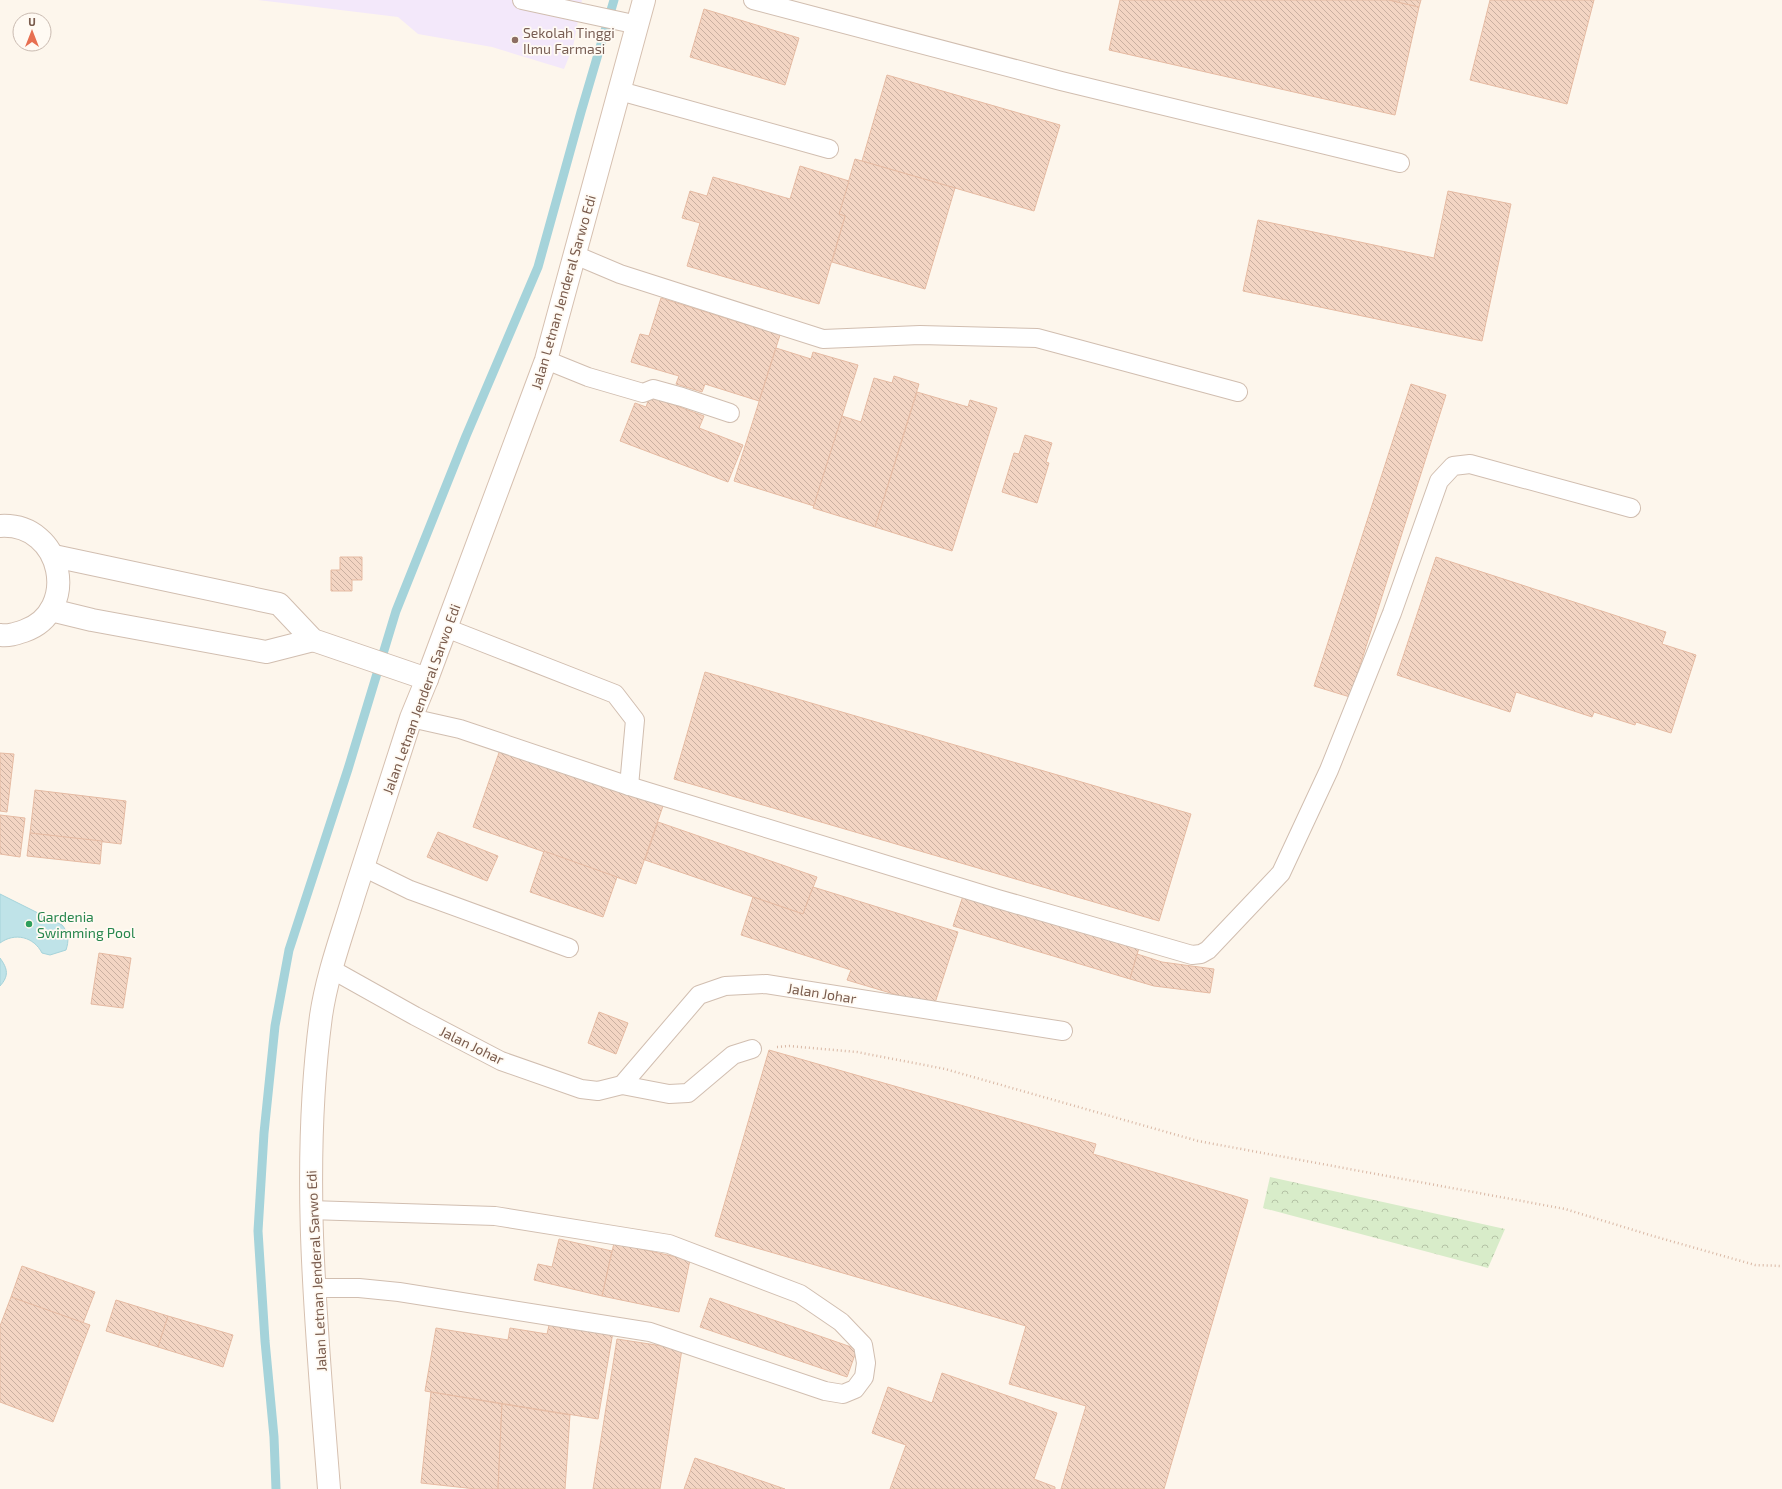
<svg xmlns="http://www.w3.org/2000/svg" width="1782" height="1489" font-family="'Exo 2',sans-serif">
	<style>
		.education { fill: #f3e8fa }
		.forest { fill: url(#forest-crowns) }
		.water { fill: #bfe3e8; stroke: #a5d3da }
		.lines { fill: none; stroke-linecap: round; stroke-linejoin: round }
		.stream { stroke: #a5d3da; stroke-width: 9 }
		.building { fill: url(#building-back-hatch); stroke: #e6bba3 }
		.lane-casing { stroke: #d1beb0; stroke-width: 20 }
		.street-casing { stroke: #d1beb0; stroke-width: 24 }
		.secondary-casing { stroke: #d6c0b0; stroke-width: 24 }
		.path { stroke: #d9b8a5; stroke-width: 2.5; stroke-dasharray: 1 3; stroke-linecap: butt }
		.lane { stroke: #fff; stroke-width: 18 }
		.street { stroke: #fff; stroke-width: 22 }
		.secondary { stroke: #fff; stroke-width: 22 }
		.education-dot { fill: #8d6e63; stroke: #fffaf3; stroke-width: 1.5 }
		.leisure-dot { fill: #2e9e5b; stroke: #fffaf3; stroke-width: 1.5 }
		.labels { text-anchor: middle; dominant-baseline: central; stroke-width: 3.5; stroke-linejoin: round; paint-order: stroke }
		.education-label { font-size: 14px; fill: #785e54; stroke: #fffaf3; text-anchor: start }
		.street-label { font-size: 14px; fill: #7a5c4d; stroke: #fffaf3 }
		.leisure-label { font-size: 14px; fill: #27864d; stroke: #fffaf3; text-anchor: start }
	</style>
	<defs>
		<pattern id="forest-crowns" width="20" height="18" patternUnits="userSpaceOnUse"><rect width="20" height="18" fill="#d8ecc9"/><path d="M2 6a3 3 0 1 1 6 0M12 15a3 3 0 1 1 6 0" fill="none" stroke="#b4c2a5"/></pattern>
		<pattern id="building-back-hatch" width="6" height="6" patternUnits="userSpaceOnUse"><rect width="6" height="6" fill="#f3d5c3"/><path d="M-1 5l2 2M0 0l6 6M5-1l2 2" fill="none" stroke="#cab0a1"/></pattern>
	</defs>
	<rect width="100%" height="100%" fill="#fdf6ec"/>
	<!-- education -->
	<polygon class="education" points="258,0 582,0 573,47 564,69 492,47 418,34 398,17"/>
	<!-- forest -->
	<polygon class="forest" points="1270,1177 1505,1229 1488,1268 1263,1208"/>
	<!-- water -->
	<g class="water">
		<path d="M0,894L62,925C69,933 69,941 66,950L50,955L42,953C34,937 15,932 0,943Z"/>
		<path d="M0,958C8,969 9,976 0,986Z"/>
	</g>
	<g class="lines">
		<!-- stream -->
		<polyline class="stream" points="276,1489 274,1437 265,1341 258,1231 264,1133 275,1026 289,950 348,769 396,611 466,436 538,267 581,112 614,0"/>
	</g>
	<!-- building -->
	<g class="building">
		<polygon points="1120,0 1389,0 1419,7 1395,115 1109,50"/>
		<polygon points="1389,0 1421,0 1419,7"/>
		<polygon points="1490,0 1594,0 1567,104 1470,80"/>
		<polygon points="704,9 799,38 785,85 690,57"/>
		<polygon points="887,75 1060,125 1034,211 862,161"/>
		<polygon points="855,159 955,188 925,289 832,262 845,216 839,214"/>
		<polygon points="800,166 849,181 839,214 845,216 819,304 687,266 700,223 682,218 690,191 707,196 713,177 790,199"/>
		<polygon points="1448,191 1511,204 1482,341 1243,291 1258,220 1434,258"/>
		<polygon points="661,298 780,335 759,401 705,384 702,392 676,384 679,376 631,362 640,334 649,336"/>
		<polygon points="776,348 811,359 813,352 858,365 814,506 734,481"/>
		<polygon points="894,376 919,384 875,527 813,508 842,416 861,422 874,378 892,383"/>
		<polygon points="1411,384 1446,395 1350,697 1314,686"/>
		<polygon points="917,392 968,407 970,400 997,408 952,551 875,527"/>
		<polygon points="650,396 704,416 699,428 743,445 728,482 620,441 635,403 646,407"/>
		<polygon points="1025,435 1052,443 1046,462 1049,463 1037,503 1002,492 1014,453 1019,454"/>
		<polygon points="340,557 362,557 362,580 352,580 352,591 331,591 331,570 340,570"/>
		<polygon points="1436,557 1666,632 1662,644 1696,655 1671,733 1636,722 1635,725 1594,712 1592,717 1516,692 1510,712 1397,675"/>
		<polygon points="705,672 1191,814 1159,921 674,779"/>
		<polygon points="501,747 664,803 636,884 473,827"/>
		<polygon points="0,753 14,754 7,812 0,811"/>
		<polygon points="35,790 126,801 121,844 30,833"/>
		<polygon points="0,815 25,818 20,857 0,854"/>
		<polygon points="658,822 817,877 803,914 645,860"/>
		<polygon points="438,832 498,856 487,881 427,857"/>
		<polygon points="30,833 102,841 100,864 27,856"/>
		<polygon points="544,851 617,877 603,917 530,892"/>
		<polygon points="813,887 958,932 934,1006 847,980 851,970 741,935 753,897 803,914"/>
		<polygon points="963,896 1139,948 1130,979 953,926"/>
		<polygon points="99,953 131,958 123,1008 91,1004"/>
		<polygon points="1137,954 1162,962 1214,969 1210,993 1154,986 1130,979"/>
		<polygon points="599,1012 628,1023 616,1054 588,1043"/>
		<polygon points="769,1050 1096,1144 1093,1154 1248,1200 1164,1489 1061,1489 1086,1406 1009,1384 1026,1326 715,1236"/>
		<polygon points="559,1239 612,1251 602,1296 534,1280 538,1264 552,1267"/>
		<polygon points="614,1243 690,1260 679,1312 602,1296"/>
		<polygon points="22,1266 95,1292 83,1323 11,1297"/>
		<polygon points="11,1297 90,1325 53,1422 0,1402 0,1326"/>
		<polygon points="710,1298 857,1349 847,1377 700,1327"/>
		<polygon points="116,1300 168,1316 158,1347 106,1331"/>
		<polygon points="168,1316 233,1335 223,1367 158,1347"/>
		<polygon points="550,1321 613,1332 598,1419 425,1391 436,1328 508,1340 510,1328 547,1334"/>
		<polygon points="617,1339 682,1349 660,1489 593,1489"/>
		<polygon points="942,1373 1057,1413 1034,1479 1055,1487 1055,1489 890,1489 906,1445 872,1433 888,1387 932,1403"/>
		<polygon points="431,1392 502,1404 498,1489 476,1489 421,1483"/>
		<polygon points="502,1404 570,1415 565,1489 498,1489"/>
		<polygon points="695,1458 785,1489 684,1489"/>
	</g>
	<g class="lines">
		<defs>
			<g id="lane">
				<polyline points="522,0 638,25"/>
				<polyline points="753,0 1061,81 1400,163"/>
				<polyline points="620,91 829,149"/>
				<polyline points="575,255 620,274 823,339 920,335 1037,338 1238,392"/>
				<polyline points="546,360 588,377 643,393 653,389 682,397 730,413"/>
				<polyline points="446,628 615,694 635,720 629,786"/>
				<polyline points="411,718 460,729 629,786 998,899 1192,955 1201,954 1208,950 1281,873 1329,770 1392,613 1439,481 1453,466 1470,464 1631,508"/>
				<polyline points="363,867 410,890 569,948"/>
				<polyline points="331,969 415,1016 501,1061 581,1089 598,1091 622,1085 699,995 725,986 766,984 1063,1031"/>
				<polyline points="622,1085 669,1094 688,1093 733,1055 752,1049"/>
				<polyline points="310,1210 495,1216 669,1244 800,1294 841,1322 863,1345 866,1363 864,1377 855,1389 843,1394 825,1391 650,1332 399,1292 359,1288 314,1288"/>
			</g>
			<g id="street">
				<path d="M0,526C64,522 80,612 24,631C15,634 9,636 0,635"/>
				<polyline points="54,556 279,604 313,640 427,679"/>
				<polyline points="51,610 92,620 266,652 313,640"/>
			</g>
			<path id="secondary" d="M329,1489C317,1332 300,1174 321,1016C327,975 342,935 354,895C373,836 392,777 411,718L427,679L546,360L644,0"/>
		</defs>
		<!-- lane casing -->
		<use href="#lane" class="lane-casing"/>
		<!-- street casing -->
		<use href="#street" class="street-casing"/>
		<!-- secondary casing -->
		<use href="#secondary" class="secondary-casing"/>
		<!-- path -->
		<polyline class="path" points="777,1047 789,1046 857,1052 945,1069 1198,1141 1565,1209 1653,1236 1755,1265 1782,1266"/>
		<!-- lane -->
		<use href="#lane" class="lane"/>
		<!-- street -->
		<use href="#street" class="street"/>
		<!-- secondary -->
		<use href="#secondary" class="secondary"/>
	</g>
	<!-- markers -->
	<circle class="education-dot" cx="515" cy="40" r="4"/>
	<circle class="leisure-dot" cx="29" cy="924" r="4"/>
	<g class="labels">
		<!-- education labels -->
		<g class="education-label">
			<text x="523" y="32">Sekolah Tinggi<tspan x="523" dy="16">Ilmu Farmasi</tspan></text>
		</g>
		<!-- street labels -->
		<g class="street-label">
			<text transform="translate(563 292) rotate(-74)">Jalan Letnan Jenderal Sarwo Edi</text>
			<text transform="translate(421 699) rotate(-70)">Jalan Letnan Jenderal Sarwo Edi</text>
			<text transform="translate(822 993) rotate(9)">Jalan Johar</text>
			<text transform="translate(472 1045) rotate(26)">Jalan Johar</text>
			<text transform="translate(316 1271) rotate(-93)">Jalan Letnan Jenderal Sarwo Edi</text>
		</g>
		<!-- leisure labels -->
		<g class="leisure-label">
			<text x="37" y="916">Gardenia<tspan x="37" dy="16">Swimming Pool</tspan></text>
		</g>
	</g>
	<!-- north arrow -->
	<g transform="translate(32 32)"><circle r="19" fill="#fffaf3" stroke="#cabbb1"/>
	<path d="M0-3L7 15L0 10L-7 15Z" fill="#e76f51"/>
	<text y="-6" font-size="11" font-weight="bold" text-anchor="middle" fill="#7a5c4d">U</text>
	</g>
</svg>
